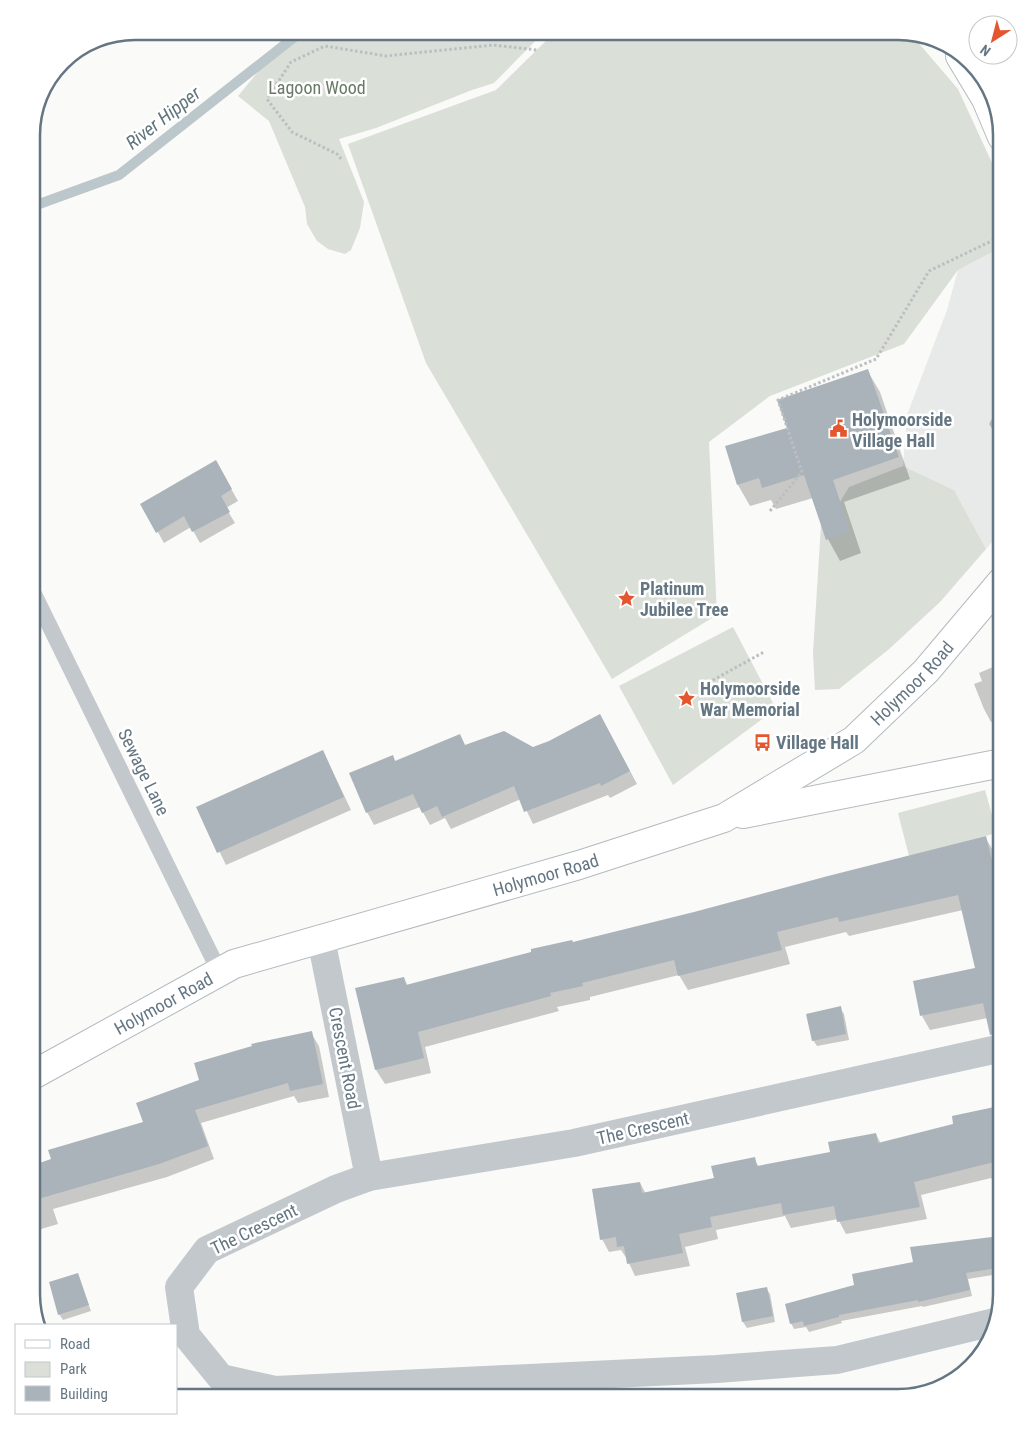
<svg xmlns="http://www.w3.org/2000/svg" width="1033" height="1429" font-family="'Roboto Condensed',sans-serif">
	<style>
		.built { fill: #e8e9e9 }
		.green { fill: #dadfd7 }
		.shadow { fill: #0003 }
		.lines { fill: none; stroke-linecap: round; stroke-linejoin: round }
		.stream { stroke: #bbc7cb; stroke-width: 10 }
		.building { fill: #aab3b9 }
		.secondary-casing { stroke: #b3babf; stroke-width: 30 }
		.path { stroke: #bbbfc2; stroke-width: 3; stroke-dasharray: 2.5 2.5; stroke-linecap: butt }
		.lane { stroke: #c3c8cc; stroke-width: 16 }
		.street { stroke: #c3c8cc; stroke-width: 28 }
		.secondary { stroke: #fff; stroke-width: 28 }
		.labels { text-anchor: middle; dominant-baseline: central; stroke-width: 5; stroke-linejoin: round; paint-order: stroke }
		.park-label { font-size: 18px; fill: #687a64; stroke: #fff }
		.poi-label { font-size: 18px; font-weight: bold; fill: #657683; stroke: #fff; text-anchor: start }
		.street-label { font-size: 18px; fill: #657683; stroke: #fff }
		.water-label { font-size: 19px; font-style: italic; fill: #60757c; stroke: #fff }
		.rim { fill: none; stroke: #657683; stroke-width: 2.5 }
	</style>
	<rect width="100%" height="100%" fill="#fafaf8"/>
	<!-- built -->
	<polygon class="built" points="1002,247 1002,530 986,549 954,490 903,466 907,415 947,310 958,270"/>
	<!-- green -->
	<g class="green">
		<polygon points="292,31 545,31 494,83 472,90 376,128 339,139 364,202 360,228 351,250 345,254 328,249 317,241 307,224 305,207 269,121 238,96"/>
		<polygon points="556,31 904,31 910,33 958,89 993,165 1002,223 1002,247 958,270 904,344 770,396 709,442 717,615 612,679 426,363 348,144 496,90"/>
		<polygon points="903,466 954,490 986,549 940,602 888,650 839,689 815,690 813,653 822,509 840,502 849,487"/>
		<polygon points="733,627 776,709 673,785 619,686"/>
		<polygon points="985,790 997,833 909,856 898,813"/>
	</g>
	<!-- shadow -->
	<g class="shadow">
		<polygon points="867,370 880,392 910,479 844,502 861,553 840,561 828,539 813,498 776,509 771,500 750,506 738,485 789,428"/>
		<polygon points="1002,401 1002,444 989,424"/>
		<polygon points="1002,452 1002,467 997,460"/>
		<polygon points="216,462 238,501 226,508 235,523 200,543 191,527 164,543 142,504"/>
		<polygon points="1002,663 1002,718 991,722 984,709 974,684 982,681 979,673"/>
		<polygon points="607,728 637,784 610,798 608,795 533,824 521,799 451,829 445,818 430,825 420,807 374,825 367,812 392,756 396,762 466,747 533,748"/>
		<polygon points="323,751 351,810 226,865 198,808"/>
		<polygon points="985,837 994,852 1002,886 1002,1015 930,1030 922,1016 976,969 963,910 849,936 846,932 785,947 790,964 688,990 679,975 590,997 590,1000 557,1007 559,1011 425,1047 431,1073 385,1084 376,1070 404,978 408,986 695,914"/>
		<polygon points="840,1008 844,1014 849,1040 817,1046 813,1040"/>
		<polygon points="311,1033 319,1046 329,1097 298,1103 294,1096 201,1123 214,1159 167,1177 53,1209 58,1224 31,1232 31,1167 145,1123 200,1080"/>
		<polygon points="1002,1106 1002,1182 994,1183 991,1178 921,1195 927,1219 846,1234 838,1219 791,1228 785,1216 716,1230 718,1239 685,1247 690,1266 635,1276 627,1259 621,1250 609,1252 602,1239 640,1183 646,1194 715,1179 754,1159 759,1167 831,1153 876,1134 881,1144 955,1125 953,1117"/>
		<polygon points="992,1238 995,1244 999,1274 968,1279 972,1296 923,1307 922,1306 841,1321 842,1323 809,1332 806,1327 794,1329 791,1323 856,1286 915,1263"/>
		<polygon points="77,1274 91,1311 63,1320 59,1314"/>
		<polygon points="766,1288 770,1294 775,1322 747,1328 743,1322 737,1294"/>
		<polygon points="958,1376 950,1384 898,1398 882,1398"/>
	</g>
	<g class="lines">
		<!-- stream -->
		<polyline class="stream" points="31,207 119,175 302,31"/>
	</g>
	<!-- building -->
	<g class="building">
		<polygon points="868,369 899,457 833,480 850,531 826,540 804,475 762,488 759,478 737,485 725,446 787,428 777,400"/>
		<polygon points="216,460 232,489 221,496 230,512 192,532 184,516 156,533 140,504"/>
		<polygon points="600,714 630,771 601,786 600,783 524,812 514,786 442,817 437,806 422,813 413,794 366,813 349,773 393,755 395,761 460,734 465,745 504,731 533,747 549,741"/>
		<polygon points="323,750 344,797 217,853 196,807"/>
		<polygon points="986,836 1002,900 1002,1033 990,1035 983,1003 920,1016 913,981 975,968 958,895 839,922 838,917 777,932 782,950 678,976 674,960 582,983 583,986 550,993 551,996 418,1032 424,1058 375,1070 355,988 404,977 406,985 531,952 531,949 572,940 573,942 694,912 828,876"/>
		<polygon points="841,1006 846,1034 812,1041 806,1014"/>
		<polygon points="312,1031 323,1084 290,1091 288,1083 195,1110 208,1146 159,1164 31,1201 31,1166 51,1159 48,1150 143,1122 136,1103 199,1080 194,1063 252,1046 251,1044"/>
		<polygon points="999,1106 1002,1121 1002,1160 914,1182 920,1207 837,1222 834,1206 783,1215 781,1203 710,1217 712,1227 679,1234 683,1253 627,1264 624,1246 617,1247 616,1237 600,1240 592,1189 640,1182 642,1193 714,1178 711,1166 755,1157 757,1166 830,1152 828,1142 876,1133 878,1143 953,1124 952,1116"/>
		<polygon points="992,1237 997,1268 966,1273 970,1290 918,1302 918,1300 839,1315 839,1317 804,1326 803,1321 790,1324 785,1304 854,1285 852,1274 913,1262 910,1247"/>
		<polygon points="78,1273 89,1305 58,1315 49,1282"/>
		<polygon points="767,1287 773,1316 742,1322 736,1293"/>
	</g>
	<g class="lines">
		<defs>
			<g id="secondary">
				<polyline points="960,56 986,99 1002,137"/>
				<polyline points="743,814 1002,763"/>
				<path id="s1" d="M31,1076L234,964L579,865L724,818L854,740L926,671L1002,581"/>
			</g>
		</defs>
		<!-- secondary casing -->
		<use href="#secondary" class="secondary-casing"/>
		<!-- path -->
		<g class="path">
			<polyline points="341,159 337,154 292,132 267,99 291,62 325,46 386,56 493,45 537,50"/>
			<polyline points="770,511 802,472 778,400 876,359 929,271 1002,236"/>
			<polyline points="704,685 764,652"/>
		</g>
		<!-- lane -->
		<polyline class="lane" points="31,588 220,973"/>
		<!-- street -->
		<g class="street">
			<polyline points="321,939 369,1177"/>
			<polyline points="994,1322 837,1360 717,1369 275,1390 221,1378 186,1335 179,1287 207,1250 336,1189 369,1177 574,1143 1002,1048"/>
		</g>
		<!-- secondary -->
		<use href="#secondary" class="secondary"/>
	</g>
	<!-- icons -->
	<defs>
		<symbol id="civic-bare" viewBox="-9 -9 18 18"><path d="M-.6-6.5H3V-4.5H.6V-3L4-1V1h2V6H-6V1h2V-1L-.6-3ZM-1.2 2.5V6h2.4V2.5Z" fill="#e4572e" stroke="#fff" stroke-width="2.5" paint-order="stroke"/></symbol>
		<symbol id="sight-bare" viewBox="-9 -9 18 18"><path d="M0-6L1.8-2.2L6-1.7L2.9 1.2L3.7 5.4L0 3.3L-3.7 5.4L-2.9 1.2L-6-1.7L-1.8-2.2Z" fill="#e4572e" stroke="#fff" stroke-width="2.5" paint-order="stroke"/></symbol>
		<symbol id="bus-bare" viewBox="-9 -9 18 18"><path d="M-5-6H5V4H4V6H2V4H-2V6H-4V4H-5ZM-3.5-4V0h7V-4ZM-3.5 1.2v1.5H-2V1.2ZM2 1.2v1.5H3.5V1.2Z" fill="#e4572e" stroke="#fff" stroke-width="2.5" paint-order="stroke"/></symbol>
	</defs>
	<g fill-rule="evenodd">
		<use href="#civic-bare" x="826" y="416" width="25" height="25"/>
		<use href="#sight-bare" x="614" y="586" width="25" height="25"/>
		<use href="#sight-bare" x="674" y="686" width="25" height="25"/>
		<use href="#bus-bare" x="750" y="730" width="25" height="25"/>
	</g>
	<g class="labels">
		<!-- park labels -->
		<g class="park-label">
			<text x="317" y="87">Lagoon Wood</text>
		</g>
		<!-- poi labels -->
		<g class="poi-label">
			<text x="852" y="419">Holymoorside<tspan x="852" dy="21">Village Hall</tspan></text>
			<text x="640" y="588">Platinum<tspan x="640" dy="21">Jubilee Tree</tspan></text>
			<text x="700" y="688">Holymoorside<tspan x="700" dy="21">War Memorial</tspan></text>
			<text x="776" y="742">Village Hall</text>
		</g>
		<!-- street labels -->
		<g class="street-label">
			<text stroke="none"><textPath href="#s1" startOffset="976">Holymoor Road</textPath></text>
			<text transform="translate(144 772) rotate(64)">Sewage Lane</text>
			<text stroke="none"><textPath href="#s1" startOffset="556">Holymoor Road</textPath></text>
			<text stroke="none"><textPath href="#s1" startOffset="151">Holymoor Road</textPath></text>
			<text transform="translate(345 1058) rotate(79)">Crescent Road</text>
			<text transform="translate(643 1128) rotate(-13)">The Crescent</text>
			<text transform="translate(254 1229) rotate(-26)">The Crescent</text>
		</g>
		<!-- water labels -->
		<g class="water-label">
			<text transform="translate(163 118) rotate(-38)">River Hipper</text>
		</g>
	</g>
	<!-- crop -->
	<path d="M0 0H1033V1429H0ZM135 40H898A95 95 0 0 1 993 135V1294A95 95 0 0 1 898 1389H135A95 95 0 0 1 40 1294V135A95 95 0 0 1 135 40Z" fill="#fff" fill-rule="evenodd"/>
	<path class="rim" d="M135 40H898A95 95 0 0 1 993 135V1294A95 95 0 0 1 898 1389H135A95 95 0 0 1 40 1294V135A95 95 0 0 1 135 40Z"/>
	<!-- legend -->
	<rect x="15" y="1324" width="162" height="90" fill="#ffffff" stroke="#c1c8cd"/>
	<rect x="25" y="1340" width="25" height="8" fill="#ffffff" stroke="#c1c8cd"/>
	<text x="60" y="1349" font-size="15" fill="#657683">Road</text>
	<rect x="25" y="1362" width="25" height="15" fill="#dadfd7" stroke="#c1c8cd"/>
	<text x="60" y="1374" font-size="15" fill="#657683">Park</text>
	<rect x="25" y="1386" width="25" height="15" fill="#aab3b9" stroke="#c1c8cd"/>
	<text x="60" y="1399" font-size="15" fill="#657683">Building</text>
	<!-- north arrow -->
	<g transform="translate(993 40) rotate(216)"><circle r="24" fill="#ffffff" stroke="#c1c8cd"/>
	<path d="M0-4L9 19L0 12L-9 19Z" fill="#e4572e"/>
	<text y="-8" font-size="14" font-weight="bold" text-anchor="middle" fill="#657683">N</text>
	</g>
</svg>
